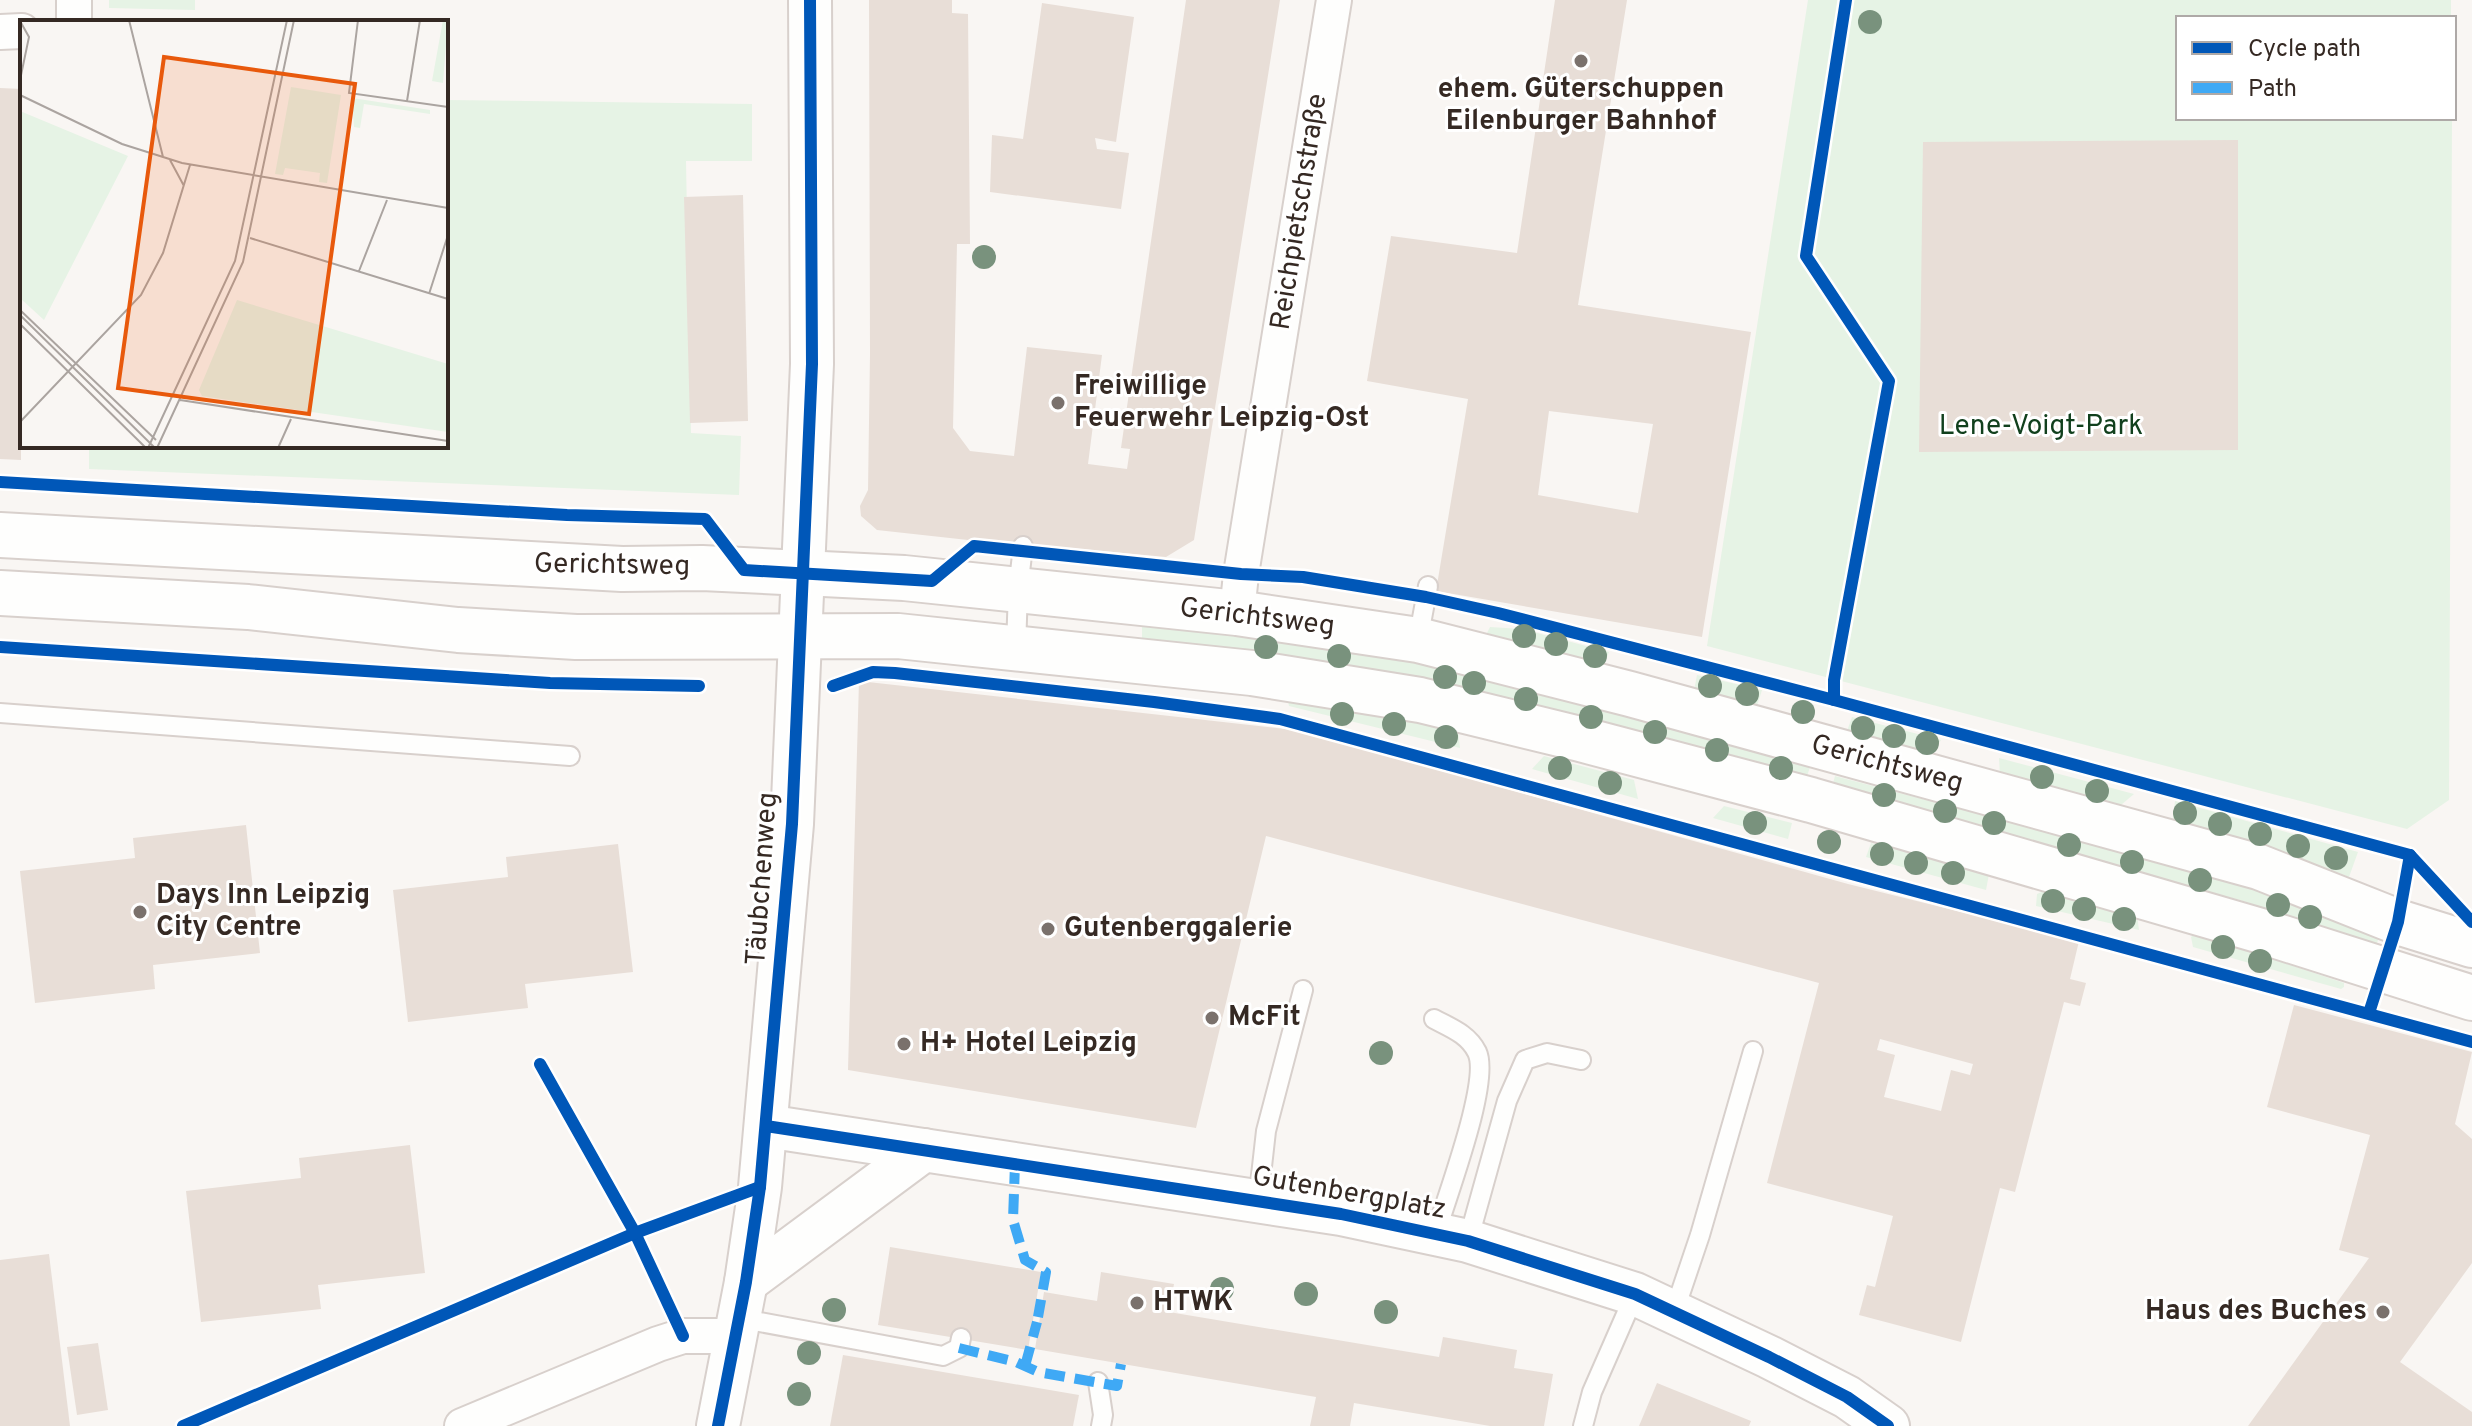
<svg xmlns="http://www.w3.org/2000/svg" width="2472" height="1426" font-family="Overpass,sans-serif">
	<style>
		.green { fill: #e6f3e5 }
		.building { fill: #e8ded7; fill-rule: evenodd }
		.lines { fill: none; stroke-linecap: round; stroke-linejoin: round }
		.service-casing { stroke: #d8d0cc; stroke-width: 22 }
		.minor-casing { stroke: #d8d0cc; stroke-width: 38 }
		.tertiary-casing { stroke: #d8d0cc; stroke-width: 46 }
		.primary-casing { stroke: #d8d0cc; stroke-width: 48 }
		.service { stroke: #fefefd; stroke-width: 18 }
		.minor { stroke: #fefefd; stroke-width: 34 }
		.tertiary { stroke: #fefefd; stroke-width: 42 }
		.primary { stroke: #fefefd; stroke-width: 44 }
		.quiet { stroke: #3fa9f5; stroke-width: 10; stroke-dasharray: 20 10; stroke-linecap: butt }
		.cycleway-casing { stroke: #fff; stroke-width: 17 }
		.cycleway { stroke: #0057b8; stroke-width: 12 }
		.tree { fill: #79927d }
		.poi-dot { fill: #7a716c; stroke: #fff; stroke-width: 3 }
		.labels { text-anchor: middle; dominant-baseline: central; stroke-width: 6; stroke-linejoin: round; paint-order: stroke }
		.poi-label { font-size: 28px; font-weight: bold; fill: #352923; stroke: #fff; text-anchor: start }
		.street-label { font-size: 28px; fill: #352923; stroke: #fff }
		.park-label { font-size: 28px; fill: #11401d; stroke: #fff }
		.inset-road { fill: none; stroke: #aba4a0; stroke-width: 2 }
		.view { fill: #e8590c; fill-opacity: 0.15; stroke: #e8590c; stroke-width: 4 }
		.inset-edge { fill: none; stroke: #352923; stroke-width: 4 }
	</style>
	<rect width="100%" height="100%" fill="#f9f6f3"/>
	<!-- green -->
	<g class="green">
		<polygon points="109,0 195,0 195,10 109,8"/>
		<polygon points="1808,0 2451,0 2451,18 2178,18 2178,118 2452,118 2449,800 2407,829 1707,646"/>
		<polygon points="446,100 752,104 752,161 686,161 691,433 741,436 739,495 89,469 89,446 446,446"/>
		<polygon points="1142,623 1235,633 1417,662 1601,709 1810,767 1805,782 1411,678 1348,665 1142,640"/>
		<polygon points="1490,627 1522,629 1609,652 1604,665 1486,635"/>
		<polygon points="1697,675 1762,690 1757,706 1694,691"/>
		<polygon points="1288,701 1377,713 1458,731 1460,748 1289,706"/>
		<polygon points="1852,717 1941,740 1931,754 1847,731"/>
		<polygon points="1544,756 1634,780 1638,799 1532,769"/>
		<polygon points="1999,758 2134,794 2121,805 2000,775"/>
		<polygon points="1835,776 2244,884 2379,936 2376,947 2240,900 1831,791"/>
		<polygon points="2175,801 2358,852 2349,877 2271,847 2173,819"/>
		<polygon points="1724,806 1792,823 1788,839 1713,818"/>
		<polygon points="1871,843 1989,874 1986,890 1866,857"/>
		<polygon points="2044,891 2137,915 2139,930 2036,906 2037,894"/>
		<polygon points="2196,933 2344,983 2344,987 2341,989 2193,947 2191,937"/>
	</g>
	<!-- building -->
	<g class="building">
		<polygon points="869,0 952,0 952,13 968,14 970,244 957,244 953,428 970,451 1014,456 1027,347 1102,355 1088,464 1127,469 1130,449 1121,448 1186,0 1280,0 1194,540 1166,557 1081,549 1023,546 877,530 861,516 860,506 868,490 870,354"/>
		<path d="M1555,0H1627L1578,305L1751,332L1702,637L1436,591L1468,399L1367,381L1391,236L1517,253ZM1549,411L1653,424L1638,513L1538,495Z"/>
		<polygon points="1042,3 1134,17 1116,142 1095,138 1097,149 1129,153 1121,209 990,192 992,135 1023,139"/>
		<polygon points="0,88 22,89 21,460 0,459"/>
		<polygon points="2238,140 2238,450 1919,452 1923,142"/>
		<polygon points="743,195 748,421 690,423 684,197"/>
		<path d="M859,681L1295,730L1848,884L2079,941L2070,979L2086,983L2080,1006L2064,1002L2015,1192L2000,1188L1961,1342L1859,1315L1867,1285L1875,1287L1893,1216L1767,1183L1819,983L1266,836L1196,1128L848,1070ZM1880,1039L1973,1064L1970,1075L1951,1070L1941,1111L1884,1097L1895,1055L1877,1050Z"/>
		<polygon points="246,825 260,953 153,965 155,989 35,1003 20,871 135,858 133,838"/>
		<polygon points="618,844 633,972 525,984 528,1008 408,1022 393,890 508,877 506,857"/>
		<polygon points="2294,1005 2472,1052 2455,1124 2472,1139 2472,1263 2400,1362 2472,1412 2472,1426 2248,1426 2369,1258 2339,1250 2370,1135 2267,1107"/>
		<polygon points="410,1145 425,1273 318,1285 321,1309 201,1322 186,1191 301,1178 299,1158"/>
		<polygon points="890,1247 1041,1272 1028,1350 878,1325"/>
		<polygon points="49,1254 70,1426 0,1426 0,1260"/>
		<polygon points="1101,1272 1174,1284 1169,1312 1439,1357 1443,1337 1517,1350 1514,1368 1553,1374 1544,1426 1490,1426 1354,1403 1350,1426 1310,1426 1316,1397 1035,1349 1044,1292 1097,1301"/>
		<polygon points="98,1343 108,1410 77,1415 67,1347"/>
		<polygon points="843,1355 1079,1395 1073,1426 830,1426"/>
		<polygon points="1657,1383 1751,1421 1749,1426 1639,1426"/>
	</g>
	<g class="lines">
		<defs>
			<g id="service">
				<polyline points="1418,640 1428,586"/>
				<polyline points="1016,648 1018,590 1023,546"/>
				<polyline points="0,713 570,756"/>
				<path d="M1434,1019C1451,1028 1468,1034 1477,1052C1491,1081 1446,1198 1436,1233"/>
				<polyline points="1258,1202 1266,1131 1303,990"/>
				<polyline points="1468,1241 1507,1101 1525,1060 1547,1053 1581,1060"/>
				<polyline points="1674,1312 1700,1235 1753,1051"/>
				<polyline points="738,1318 943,1356 959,1348 961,1338"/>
				<polyline points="1098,1382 1103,1415 1101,1426"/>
				<polyline points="1583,1426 1592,1392 1635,1294"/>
			</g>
			<g id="minor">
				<polyline points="74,0 74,22"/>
				<polyline points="0,32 22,31"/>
				<polyline points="1237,613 1241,574 1334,0"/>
				<polyline points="462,1426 658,1344 683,1336 735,1336"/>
			</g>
			<g id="tertiary">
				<polyline points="766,1126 1341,1214 1468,1241 1635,1294 1769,1357 1847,1397 1888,1426"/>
				<polyline points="746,1282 924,1150"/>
				<polyline points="718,1426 746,1282 760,1187 792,824 812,364 810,0"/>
			</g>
			<g id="primary">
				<polyline points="0,535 622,569 702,568 904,578 1237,613 1418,640 1630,694 2259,867 2398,922 2472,945"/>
				<polyline points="0,593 248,607 458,630 576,637 898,636 1252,673 1420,700 1580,739 1811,800 2261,931 2472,998"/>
			</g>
		</defs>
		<!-- service casing -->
		<use href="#service" class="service-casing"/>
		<!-- minor casing -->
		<use href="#minor" class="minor-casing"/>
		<!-- tertiary casing -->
		<use href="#tertiary" class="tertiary-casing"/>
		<!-- primary casing -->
		<use href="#primary" class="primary-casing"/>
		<!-- service -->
		<use href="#service" class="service"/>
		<!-- minor -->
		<use href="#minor" class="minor"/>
		<!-- tertiary -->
		<use href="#tertiary" class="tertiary"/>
		<!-- primary -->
		<use href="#primary" class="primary"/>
		<!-- quiet -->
		<g class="quiet">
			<polyline points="1015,1164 1013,1220 1025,1260 1046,1272 1038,1317"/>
			<polyline points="959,1348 1016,1362 1038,1372 1117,1386 1121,1364"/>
			<polyline points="1025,1366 1037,1322"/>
		</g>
		<defs>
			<g id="cycleway">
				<polyline points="0,482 567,515 705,519 744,570 932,581 974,546 1241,574 1303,577 1426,597 1498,613 1834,700 2410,855 2472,922"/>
				<polyline points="0,647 550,683 699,686"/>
				<polyline points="833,686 873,672 895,673 1154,702 1280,719 2472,1042"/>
				<polyline points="1834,700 1834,680 1889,381 1806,256 1846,0"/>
				<polyline points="2369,1013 2398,922 2410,855"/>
				<polyline points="540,1064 635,1233 683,1336"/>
				<polyline points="766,1126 1341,1214 1468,1241 1635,1294 1769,1357 1847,1397 1888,1426"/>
				<polyline points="183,1426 635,1233 760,1187"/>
				<polyline points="718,1426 746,1282 760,1187 792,824 812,364 810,0"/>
			</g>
		</defs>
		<!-- cycleway casing -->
		<use href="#cycleway" class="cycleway-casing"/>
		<!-- cycleway -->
		<use href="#cycleway" class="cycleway"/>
	</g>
	<!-- trees -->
	<g class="tree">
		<circle cx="1870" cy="22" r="12"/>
		<circle cx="984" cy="257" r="12"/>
		<circle cx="1524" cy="636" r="12"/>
		<circle cx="1556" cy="644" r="12"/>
		<circle cx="1266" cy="647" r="12"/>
		<circle cx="1339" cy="656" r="12"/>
		<circle cx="1595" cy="656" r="12"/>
		<circle cx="1445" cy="677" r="12"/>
		<circle cx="1474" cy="683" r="12"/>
		<circle cx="1710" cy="686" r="12"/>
		<circle cx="1747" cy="694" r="12"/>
		<circle cx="1526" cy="699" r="12"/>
		<circle cx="1803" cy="712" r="12"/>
		<circle cx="1342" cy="714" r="12"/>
		<circle cx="1591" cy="717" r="12"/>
		<circle cx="1394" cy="724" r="12"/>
		<circle cx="1863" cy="728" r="12"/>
		<circle cx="1655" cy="732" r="12"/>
		<circle cx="1894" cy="736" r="12"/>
		<circle cx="1446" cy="737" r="12"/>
		<circle cx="1927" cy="743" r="12"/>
		<circle cx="1717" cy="750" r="12"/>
		<circle cx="1560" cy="768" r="12"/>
		<circle cx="1781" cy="768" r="12"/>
		<circle cx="2042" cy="777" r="12"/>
		<circle cx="1610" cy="783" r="12"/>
		<circle cx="2097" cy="791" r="12"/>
		<circle cx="1884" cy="795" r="12"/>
		<circle cx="1945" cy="811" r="12"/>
		<circle cx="2185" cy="813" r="12"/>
		<circle cx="1755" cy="823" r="12"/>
		<circle cx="1994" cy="823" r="12"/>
		<circle cx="2220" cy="824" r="12"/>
		<circle cx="2260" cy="834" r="12"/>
		<circle cx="1829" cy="842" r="12"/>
		<circle cx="2069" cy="845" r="12"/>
		<circle cx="2298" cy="846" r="12"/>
		<circle cx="1882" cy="854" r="12"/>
		<circle cx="2336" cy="858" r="12"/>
		<circle cx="2132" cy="862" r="12"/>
		<circle cx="1916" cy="863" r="12"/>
		<circle cx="1953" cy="873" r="12"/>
		<circle cx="2200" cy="880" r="12"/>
		<circle cx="2053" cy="901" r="12"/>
		<circle cx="2278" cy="905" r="12"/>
		<circle cx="2084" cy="909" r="12"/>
		<circle cx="2310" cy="917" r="12"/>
		<circle cx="2124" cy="919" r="12"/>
		<circle cx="2223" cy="947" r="12"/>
		<circle cx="2260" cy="961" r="12"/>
		<circle cx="1381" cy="1053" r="12"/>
		<circle cx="1222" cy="1289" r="12"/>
		<circle cx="1306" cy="1294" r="12"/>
		<circle cx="834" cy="1310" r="12"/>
		<circle cx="1386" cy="1312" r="12"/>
		<circle cx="809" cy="1353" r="12"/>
		<circle cx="799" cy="1394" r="12"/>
	</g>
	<!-- markers -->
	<g class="poi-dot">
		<circle cx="1581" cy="61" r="8"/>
		<circle cx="1058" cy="403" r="8"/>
		<circle cx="140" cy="912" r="8"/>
		<circle cx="1048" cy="929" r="8"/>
		<circle cx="1212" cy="1018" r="8"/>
		<circle cx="904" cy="1044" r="8"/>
		<circle cx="1137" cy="1303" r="8"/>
		<circle cx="2383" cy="1312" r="8"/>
	</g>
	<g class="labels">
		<!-- poi labels -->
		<g class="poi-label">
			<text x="1581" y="90" text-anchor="middle">ehem. Güterschuppen<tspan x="1581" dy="32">Eilenburger Bahnhof</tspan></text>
			<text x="1074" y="387">Freiwillige<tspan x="1074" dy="32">Feuerwehr Leipzig-Ost</tspan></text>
			<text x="156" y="896">Days Inn Leipzig<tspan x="156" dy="32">City Centre</tspan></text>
			<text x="1064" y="929">Gutenberggalerie</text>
			<text x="1228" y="1018">McFit</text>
			<text x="920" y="1044">H+ Hotel Leipzig</text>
			<text x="1153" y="1303">HTWK</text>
			<text x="2367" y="1312" text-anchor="end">Haus des Buches</text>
		</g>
		<!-- street labels -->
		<g class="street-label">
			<text transform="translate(1300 212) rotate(-81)">Reichpietschstraße</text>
			<text transform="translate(612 566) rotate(1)">Gerichtsweg</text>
			<text transform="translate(1257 618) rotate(7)">Gerichtsweg</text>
			<text transform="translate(1887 765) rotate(15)">Gerichtsweg</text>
			<text transform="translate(763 879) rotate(-86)">Täubchenweg</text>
			<text transform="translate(1349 1194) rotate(10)">Gutenbergplatz</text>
		</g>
		<!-- park labels -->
		<g class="park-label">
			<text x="2041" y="427">Lene-Voigt-Park</text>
		</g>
	</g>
	<!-- overview -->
	<g transform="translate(20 20)">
		<rect width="428" height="428" fill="#f9f6f3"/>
		<path d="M423,0H428L423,63L412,61ZM271,67L321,75L307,163L299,162L300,153L265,148L263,155L255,154ZM332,78L410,90V94L344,84L340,108L334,107ZM0,91L108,136L24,300L0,278ZM217,280L428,344V412L182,376L179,370Z" fill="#e6f3e5"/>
		<path class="inset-road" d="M109,0L143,137M338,0L329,73L428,87M0,1L9,17L0,60M0,75L102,124L162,143L428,188M387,81L400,0M150,140L164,166M230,218L428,279M339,251L367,180M409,274L428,215M0,290L136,420M0,295L135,428M0,304L126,428M160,380L428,421M0,402L121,275L143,233L170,145M128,428L215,241L267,0M137,428L223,242L274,0M258,428L271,399"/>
		<path class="view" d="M144,37L335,64L289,394L98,368Z"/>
		<rect width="428" height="428" class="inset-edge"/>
	</g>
	<!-- legend -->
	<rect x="2176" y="16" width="280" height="104" fill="#ffffff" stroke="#aea9a7" stroke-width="2"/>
	<rect x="2192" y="42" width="40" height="12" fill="#0057b8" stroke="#aea9a7" stroke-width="2"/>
	<text x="2248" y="56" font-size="24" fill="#352923">Cycle path</text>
	<rect x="2192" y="82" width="40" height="12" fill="#3fa9f5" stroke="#aea9a7" stroke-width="2"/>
	<text x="2248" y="96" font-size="24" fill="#352923">Path</text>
</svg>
